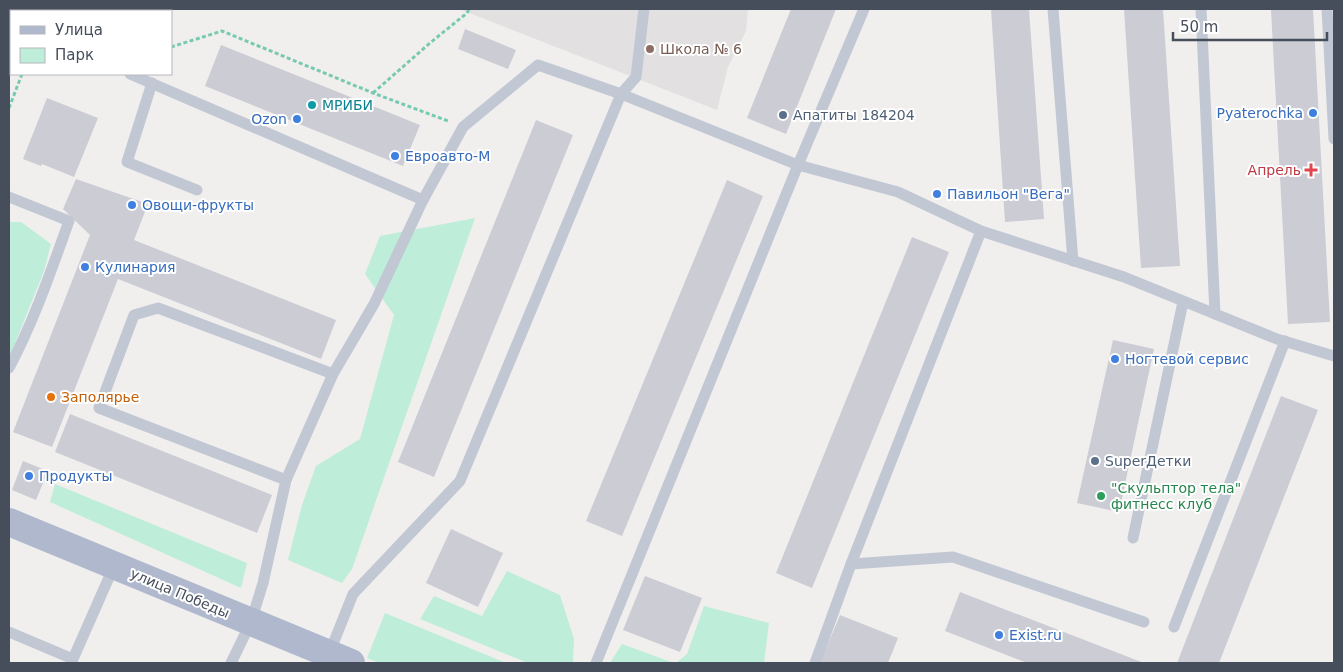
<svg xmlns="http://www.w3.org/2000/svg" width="1343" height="672" font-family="'DejaVu Sans',sans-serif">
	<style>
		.education { fill: #e2e0e0 }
		.green { fill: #beedd9 }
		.building { fill: #cbccd4 }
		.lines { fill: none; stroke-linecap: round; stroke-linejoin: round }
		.path { stroke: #77cab1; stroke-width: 3; stroke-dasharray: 4 2.5; stroke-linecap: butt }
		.lane { stroke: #c2c8d3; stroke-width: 11 }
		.secondary { stroke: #c2c8d7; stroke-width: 28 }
		.primary { stroke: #afb8cd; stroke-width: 28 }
		.education-dot { fill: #8d6e63; stroke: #fff; stroke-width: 2 }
		.culture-dot { fill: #0f9aa8; stroke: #fff; stroke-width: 2 }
		.shop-dot { fill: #3f7fe0; stroke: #fff; stroke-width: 2 }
		.service-dot { fill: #5c6f8a; stroke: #fff; stroke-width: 2 }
		.health-dot { fill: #e0444e; stroke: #fff; stroke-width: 2 }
		.food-dot { fill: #e8710a; stroke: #fff; stroke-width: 2 }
		.leisure-dot { fill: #2e9e5b; stroke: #fff; stroke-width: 2 }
		.labels { text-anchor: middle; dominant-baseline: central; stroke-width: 4; stroke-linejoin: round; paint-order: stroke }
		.education-label { font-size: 14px; fill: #785e54; stroke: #fff; text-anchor: start }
		.culture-label { font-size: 14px; fill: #0d838f; stroke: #fff; text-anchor: start }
		.shop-label { font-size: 14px; fill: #366cbe; stroke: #fff; text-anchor: start }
		.service-label { font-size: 14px; fill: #4e5e75; stroke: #fff; text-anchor: start }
		.health-label { font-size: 14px; fill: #be3a42; stroke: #fff; text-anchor: end }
		.food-label { font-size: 14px; fill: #c56008; stroke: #fff; text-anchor: start }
		.leisure-label { font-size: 14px; fill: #27864d; stroke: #fff; text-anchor: start }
		.street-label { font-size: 14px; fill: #474e5b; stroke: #fff }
	</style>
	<rect width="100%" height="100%" fill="#f1efee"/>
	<!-- education -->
	<polygon class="education" points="459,9 748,9 746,31 728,67 717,110"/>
	<!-- green -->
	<g class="green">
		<polygon points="475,218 352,569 342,583 288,560 302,505 316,466 360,439 394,315 365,274 380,236"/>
		<polygon points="9,222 21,222 51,244 44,271 9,358"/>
		<polygon points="55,484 247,563 241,588 50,502"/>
		<polygon points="507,571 560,595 574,639 573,663 528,663 420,619 434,596 482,616"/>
		<polygon points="704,606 769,623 764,663 676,663 687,654"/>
		<polygon points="385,613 506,663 379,663 367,658"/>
		<polygon points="622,644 674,663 610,663"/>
	</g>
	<!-- building -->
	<g class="building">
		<polygon points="64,9 111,9 110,11 63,11"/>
		<polygon points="791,9 836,9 786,134 747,118"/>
		<polygon points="991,9 1029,9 1044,219 1005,222"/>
		<polygon points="1124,9 1163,9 1180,266 1141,268"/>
		<polygon points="1313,9 1330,322 1288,324 1271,10"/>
		<polygon points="465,29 516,50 508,69 458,49"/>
		<polygon points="221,45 420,125 403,166 205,86"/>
		<polygon points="47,98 98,118 74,177 42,164 41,166 23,159"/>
		<polygon points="536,120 573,135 434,477 398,462"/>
		<polygon points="76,179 148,204 134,240 336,320 321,359 118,279 52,447 13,432 90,235 63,209"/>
		<polygon points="727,180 763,196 622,536 586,521"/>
		<polygon points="912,237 949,252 812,588 776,573"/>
		<polygon points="1113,340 1154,349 1119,512 1077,503"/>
		<polygon points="1281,396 1318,410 1219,663 1177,663"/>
		<polygon points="70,414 272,495 257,533 55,452"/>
		<polygon points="23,461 48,471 36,500 12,490"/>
		<polygon points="451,529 503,553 478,607 426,583"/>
		<polygon points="645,576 702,598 680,652 623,630"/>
		<polygon points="960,592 1144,663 1027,663 945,631"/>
		<polygon points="840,615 898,638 888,663 820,663"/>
	</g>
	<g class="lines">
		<!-- path -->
		<g class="path">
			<polyline points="48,11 49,9"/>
			<polyline points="171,47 222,31 373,93 448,121"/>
			<polyline points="373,93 430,43 467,13 469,9"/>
			<polyline points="9,108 22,74"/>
		</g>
		<!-- lane -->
		<g class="lane">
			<polyline points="1053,9 1073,261"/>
			<polyline points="1201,9 1215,314"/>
			<polyline points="1327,9 1334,139"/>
			<polyline points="132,11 133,9"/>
			<polyline points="130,74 423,200 374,304 333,374 158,308 134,315 99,408 286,480 263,583 251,622 231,663"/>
			<polyline points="152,83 127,162 197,190"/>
			<path d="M9,197L69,221C51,271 34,321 9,368"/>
			<polyline points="423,200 463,127 538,65 621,94 636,77 644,9"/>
			<polyline points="286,480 333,374"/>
			<polyline points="1133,538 1183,302"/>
			<polyline points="851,564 953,557 1144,622"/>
			<polyline points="1174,627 1285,341"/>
			<polyline points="9,632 73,659 114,566"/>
			<polyline points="329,654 353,594 460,481 621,94 798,165 898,192 981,231 1124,277 1277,339 1334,356"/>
			<polyline points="596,663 798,165 864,9"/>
			<polyline points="815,663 851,564 981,231"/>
		</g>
		<!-- secondary -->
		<polyline class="secondary" points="9,18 11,11"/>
		<!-- primary -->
		<polyline class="primary" points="9,522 351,663"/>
	</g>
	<!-- markers -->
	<circle class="education-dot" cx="650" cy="49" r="5"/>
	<circle class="culture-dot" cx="312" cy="105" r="5"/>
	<g class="shop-dot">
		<circle cx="1313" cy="113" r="5"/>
		<circle cx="297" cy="119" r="5"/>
		<circle cx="395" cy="156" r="5"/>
		<circle cx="937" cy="194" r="5"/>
		<circle cx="132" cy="205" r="5"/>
		<circle cx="85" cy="267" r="5"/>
		<circle cx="1115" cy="359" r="5"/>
		<circle cx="29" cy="476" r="5"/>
		<circle cx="999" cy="635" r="5"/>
	</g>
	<g class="service-dot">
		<circle cx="783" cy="115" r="5"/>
		<circle cx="1095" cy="461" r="5"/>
	</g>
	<path class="health-dot" d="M1308.5 162.5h5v5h5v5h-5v5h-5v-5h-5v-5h5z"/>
	<circle class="food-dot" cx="51" cy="397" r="5"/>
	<circle class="leisure-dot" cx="1101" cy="496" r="5"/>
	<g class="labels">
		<!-- education labels -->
		<g class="education-label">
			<text x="660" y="49">Школа № 6</text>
		</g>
		<!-- culture labels -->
		<g class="culture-label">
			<text x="322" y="105">МРИБИ</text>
		</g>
		<!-- shop labels -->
		<g class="shop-label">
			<text x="1303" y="113" text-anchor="end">Pyaterochka</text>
			<text x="287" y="119" text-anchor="end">Ozon</text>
			<text x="405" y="156">Евроавто-М</text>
			<text x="947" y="194">Павильон "Вега"</text>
			<text x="142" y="205">Овощи-фрукты</text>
			<text x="95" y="267">Кулинария</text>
			<text x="1125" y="359">Ногтевой сервис</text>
			<text x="39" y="476">Продукты</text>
			<text x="1009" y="635">Exist.ru</text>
		</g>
		<!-- service labels -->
		<g class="service-label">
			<text x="793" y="115">Апатиты 184204</text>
			<text x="1105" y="461">SuperДетки</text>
		</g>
		<!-- health labels -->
		<g class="health-label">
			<text x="1301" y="170">Апрель</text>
		</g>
		<!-- food labels -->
		<g class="food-label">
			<text x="61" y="397">Заполярье</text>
		</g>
		<!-- leisure labels -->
		<g class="leisure-label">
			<text x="1111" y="488">"Скульптор тела"<tspan x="1111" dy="16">фитнесс клуб</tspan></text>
		</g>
		<!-- street labels -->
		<g class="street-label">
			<text transform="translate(180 593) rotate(23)">улица Победы</text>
		</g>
	</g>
	<!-- border -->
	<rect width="1343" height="672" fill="none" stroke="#474e5b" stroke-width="20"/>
	<!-- legend -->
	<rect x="10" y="10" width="162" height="65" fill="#ffffff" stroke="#b5b8bd"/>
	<rect x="20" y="26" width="25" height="8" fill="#afb8cd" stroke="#b5b8bd"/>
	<text x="55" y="35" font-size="15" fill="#474e5b">Улица</text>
	<rect x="20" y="48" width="25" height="15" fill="#beedd9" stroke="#b5b8bd"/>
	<text x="55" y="60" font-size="15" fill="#474e5b">Парк</text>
	<!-- scale -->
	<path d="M1173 32v8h154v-8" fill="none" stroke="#474e5b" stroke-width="2.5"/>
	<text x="1180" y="32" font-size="15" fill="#474e5b" stroke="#ffffff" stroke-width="4" paint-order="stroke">50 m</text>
</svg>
